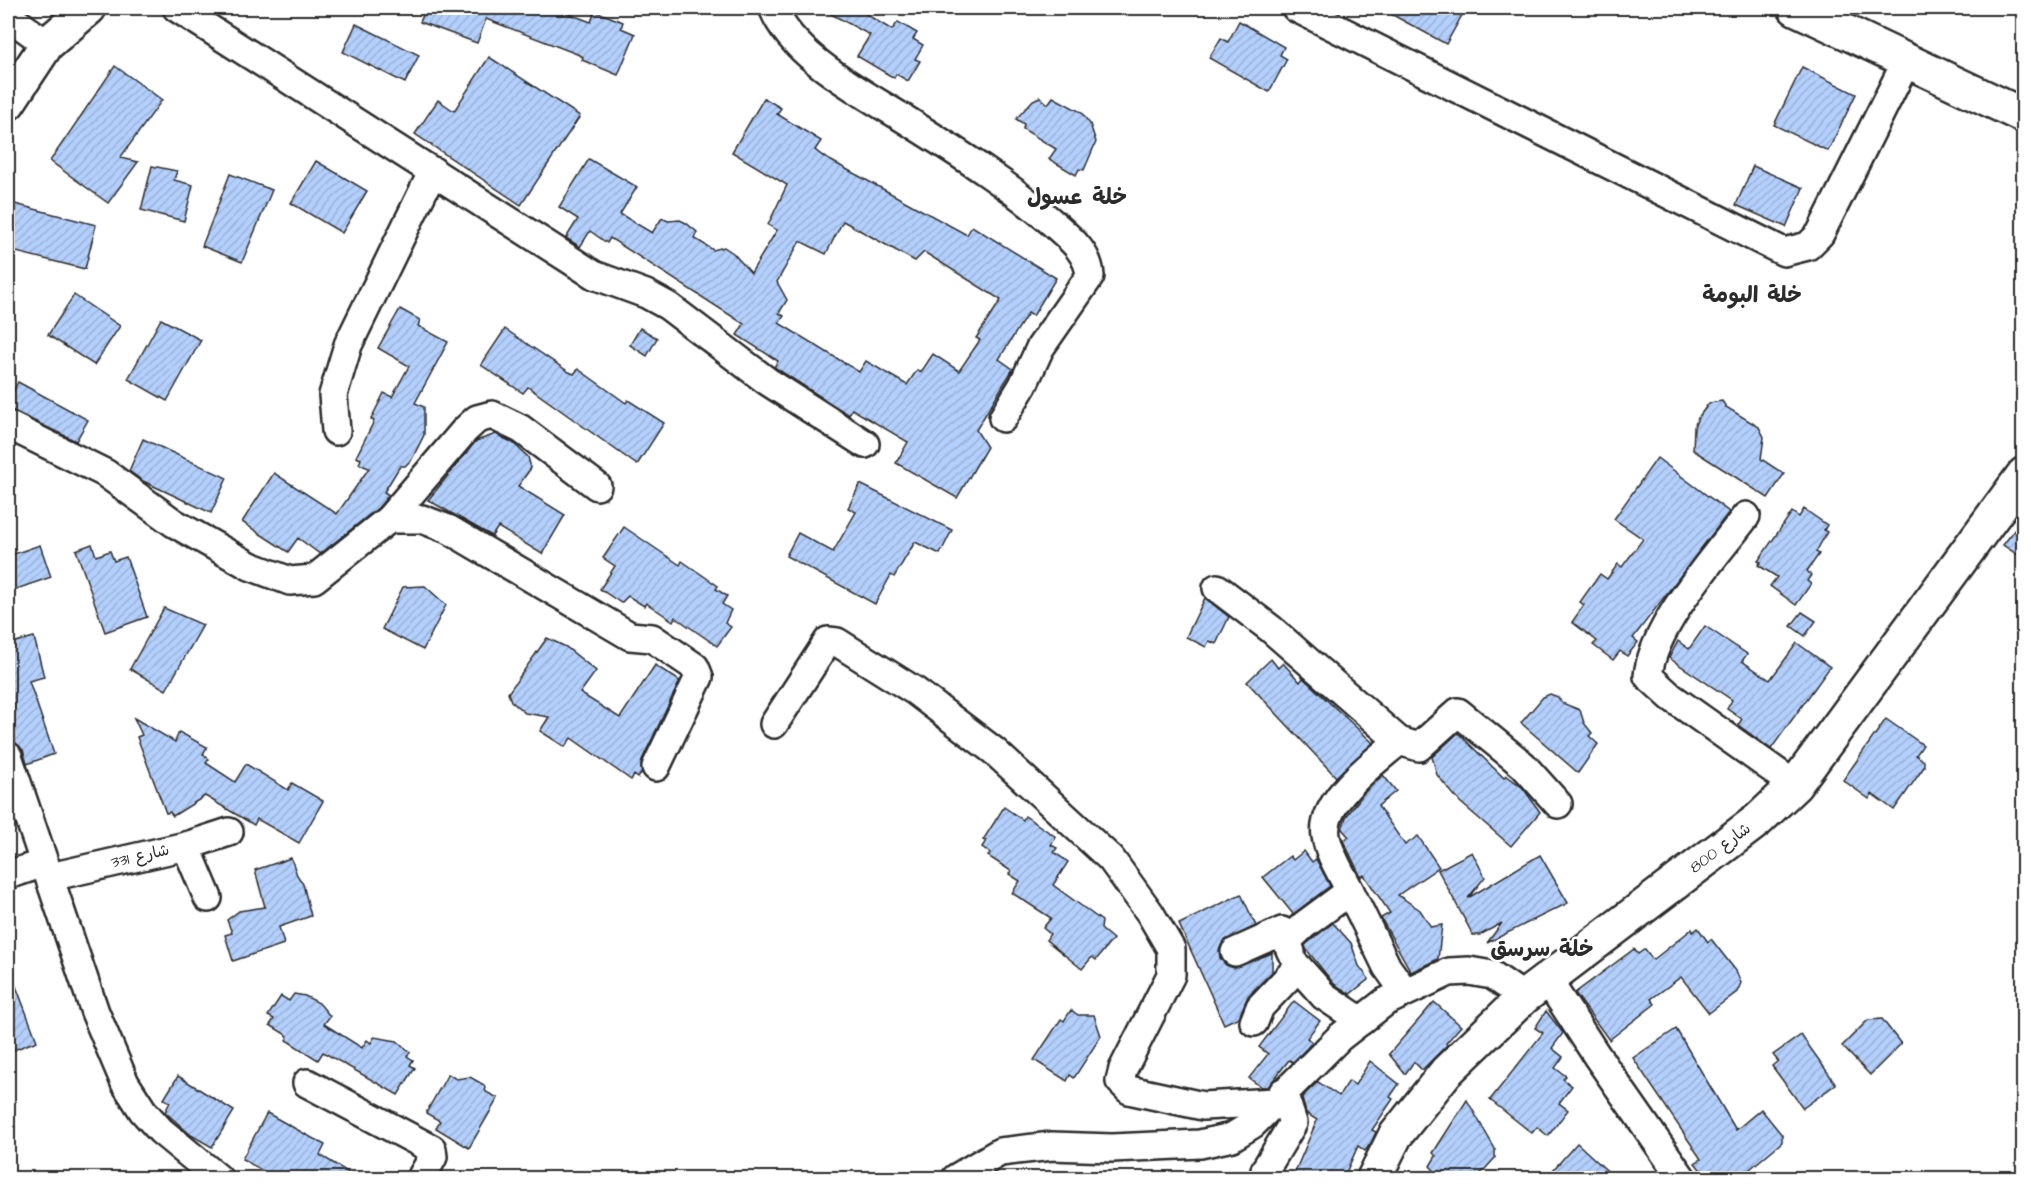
<svg xmlns="http://www.w3.org/2000/svg" width="2031" height="1186" font-family="'Architects Daughter','Playpen Sans Arabic',sans-serif">
	<style>
		.building { fill: url(#building-hatch); stroke: #2b2b2b; stroke-width: 1.5; fill-rule: evenodd }
		.lines { fill: none; stroke-linecap: round; stroke-linejoin: round }
		.minor-casing { stroke: #2b2b2b; stroke-width: 32 }
		.secondary-casing { stroke: #2b2b2b; stroke-width: 38 }
		.minor { stroke: #fff; stroke-width: 27 }
		.secondary { stroke: #fff; stroke-width: 33 }
		.labels { text-anchor: middle; dominant-baseline: central; stroke-width: 5; stroke-linejoin: round; paint-order: stroke }
		.street-label { font-size: 16px; fill: #2b2b2b; stroke: #fff }
		.district-label { font-size: 22px; font-weight: bold; fill: #2b2b2b; stroke: #fff }
	</style>
	<defs>
		<pattern id="building-hatch" width="6" height="6" patternUnits="userSpaceOnUse" patternTransform="scale(1.5)"><rect width="6" height="6" fill="#b3cffc"/><path d="M-1 1l2-2M0 6l6-6M5 7l2-2" fill="none" stroke="#9ab2d8"/></pattern>
	</defs>
	<rect width="100%" height="100%" fill="#fff"/>
	<filter id="ink" filterUnits="userSpaceOnUse"><feTurbulence type="fractalNoise" baseFrequency=".0167" numOctaves="2"/><feDisplacementMap in="SourceGraphic" scale="12" xChannelSelector="R" yChannelSelector="G"/><feConvolveMatrix kernelMatrix="1 2 1 2 8 2 1 2 1" color-interpolation-filters="sRGB"/></filter>
	<g filter="url(#ink)">
		<!-- building -->
		<g class="building">
			<polygon points="426,8 553,8 591,22 595,11 623,22 621,28 635,34 618,75 582,60 583,57 577,54 486,19 477,43 420,22"/>
			<polygon points="820,8 856,8 892,30 898,22 917,33 913,39 923,45 915,59 920,61 908,81 896,74 894,78 857,56 870,35"/>
			<polygon points="1380,8 1466,8 1446,44"/>
			<polygon points="1239,21 1284,47 1280,55 1287,59 1269,92 1209,58 1221,38 1228,42"/>
			<polygon points="356,24 419,55 405,83 343,52"/>
			<polygon points="489,57 580,116 521,205 415,134 438,100 454,111"/>
			<polygon points="115,66 162,100 120,158 138,162 108,203 50,161"/>
			<polygon points="1802,67 1856,94 1828,151 1774,125"/>
			<polygon points="1040,97 1048,104 1053,97 1081,112 1090,124 1096,142 1084,170 1079,169 1076,175 1049,159 1056,149 1023,129 1024,124 1016,119 1033,100"/>
			<path d="M764,98L781,108L777,114L821,141L815,150L824,157L967,235L972,226L1056,278L1033,316L1028,313L999,359L1013,369L976,430L987,447L957,498L896,463L908,442L852,409L849,415L774,367L778,361L737,335L744,324L610,238L607,243L590,231L580,247L566,238L578,219L559,207L589,159L637,187L620,214L652,233L662,218L668,221L680,220L686,223L697,232L694,238L713,250L724,247L733,253L751,273L777,230L768,225L787,185L732,152ZM843,221L915,261L924,252L1001,300L976,338L980,340L959,371L933,354L921,372L917,370L907,385L866,361L859,372L779,323L784,316L779,313L787,300L777,282L800,241L826,254Z"/>
			<polygon points="316,161 367,191 342,233 291,203"/>
			<polygon points="152,166 177,171 174,180 193,185 184,221 141,210"/>
			<polygon points="1753,166 1803,188 1786,227 1736,205"/>
			<polygon points="230,174 272,190 242,262 202,246"/>
			<polygon points="11,203 96,225 85,269 8,250 8,219"/>
			<polygon points="74,295 120,326 94,365 48,335"/>
			<polygon points="400,309 420,320 418,326 448,342 415,403 424,407 424,435 412,459 405,466 400,466 384,492 389,495 378,508 320,554 298,538 288,552 242,522 274,473 337,514 369,468 359,464 361,459 356,457 374,421 371,419 384,393 392,397 409,366 378,348"/>
			<polygon points="161,319 201,340 167,401 128,379"/>
			<polygon points="640,328 657,338 647,356 630,345"/>
			<polygon points="505,329 569,372 574,374 578,369 626,403 628,400 664,423 637,465 528,387 523,393 481,365"/>
			<polygon points="18,382 88,420 76,441 8,409 8,401"/>
			<polygon points="1722,401 1726,407 1759,427 1764,437 1761,459 1784,474 1768,498 1693,450 1694,427 1698,418 1709,403"/>
			<polygon points="496,434 513,443 528,457 531,468 518,486 565,515 542,554 498,527 492,536 428,500 476,441"/>
			<polygon points="143,439 227,478 211,513 143,481 129,471"/>
			<polygon points="1657,458 1729,512 1633,638 1638,642 1627,656 1620,651 1613,660 1593,645 1597,641 1572,622 1584,605 1580,602 1600,574 1607,579 1618,564 1622,567 1643,539 1614,519"/>
			<polygon points="860,484 952,530 940,554 915,542 894,577 891,575 875,604 786,556 798,533 833,552 856,512 848,508"/>
			<polygon points="1804,509 1827,525 1824,530 1827,532 1816,552 1819,554 1807,571 1811,575 1807,581 1811,584 1796,605 1770,586 1777,577 1758,565 1761,562 1758,561 1792,512 1799,517"/>
			<polygon points="2024,517 2024,559 2003,545"/>
			<polygon points="624,527 680,565 682,561 718,586 716,589 727,596 722,604 731,610 725,623 731,627 717,646 675,617 673,621 646,603 644,606 628,596 621,603 600,589 615,566 603,558"/>
			<polygon points="92,544 96,556 110,551 114,561 126,557 147,617 105,632 76,550"/>
			<polygon points="40,545 51,577 8,592 8,556"/>
			<polygon points="425,586 446,605 423,650 382,629 403,587"/>
			<polygon points="1205,598 1229,617 1216,644 1209,641 1206,647 1186,637"/>
			<polygon points="164,608 203,625 166,690 130,669"/>
			<polygon points="1802,612 1816,621 1805,636 1791,626"/>
			<polygon points="1705,626 1747,654 1742,661 1770,680 1797,643 1830,667 1771,749 1738,725 1742,719 1727,709 1732,700 1669,658 1678,641 1689,649"/>
			<polygon points="34,637 44,677 29,681 54,754 27,764 23,750 12,741 8,728 8,644"/>
			<polygon points="547,638 566,647 596,671 580,693 620,718 655,665 680,681 642,760 642,772 638,778 634,775 631,780 571,738 565,747 540,731 549,717 525,713 511,701 508,693"/>
			<polygon points="1271,659 1278,668 1283,663 1300,682 1303,678 1373,743 1336,777 1247,682"/>
			<polygon points="1550,694 1558,697 1562,703 1580,710 1584,723 1592,733 1589,736 1598,744 1578,773 1521,723 1543,697"/>
			<polygon points="134,718 175,742 179,732 207,747 203,754 209,759 206,763 235,782 246,764 288,790 292,783 323,801 299,843 257,819 254,825 205,796 173,816 170,812 166,813 137,737 142,735"/>
			<polygon points="1886,719 1923,745 1916,755 1924,761 1924,767 1894,810 1872,794 1869,799 1843,780"/>
			<polygon points="1458,733 1504,778 1506,775 1523,788 1540,812 1511,846 1460,802 1437,775 1432,757"/>
			<polygon points="1383,775 1396,791 1378,806 1405,845 1418,836 1439,867 1398,895 1420,910 1431,927 1442,925 1438,959 1411,972 1381,918 1390,913 1364,875 1361,877 1343,840 1349,837 1342,829 1346,817 1363,794"/>
			<polygon points="1004,807 1023,820 1025,816 1056,837 1051,845 1057,848 1054,852 1068,862 1053,885 1102,921 1101,929 1113,939 1096,960 1092,957 1082,969 1046,940 1050,934 1043,928 1051,918 1012,893 1020,881 1009,874 1011,871 988,856 990,853 982,847 986,841 983,840"/>
			<polygon points="1304,851 1312,862 1316,859 1330,886 1293,914 1263,877 1290,856 1293,860"/>
			<polygon points="1472,852 1485,877 1468,898 1540,855 1568,903 1487,943 1502,923 1480,935 1473,935 1438,870"/>
			<polygon points="291,858 297,875 303,884 311,916 279,927 284,944 233,961 225,935 232,933 227,920 239,911 265,907 255,870"/>
			<polygon points="1241,894 1256,926 1223,942 1219,950 1220,958 1226,965 1234,968 1272,953 1272,972 1248,996 1239,1017 1224,1024 1179,924"/>
			<polygon points="1333,923 1351,943 1359,966 1369,979 1350,994 1334,984 1306,949 1305,945"/>
			<polygon points="1698,928 1708,942 1711,939 1736,971 1741,983 1737,992 1709,1013 1681,977 1651,999 1655,1004 1609,1040 1575,993 1634,949 1638,954 1645,949 1653,960 1692,929 1693,932"/>
			<polygon points="11,973 37,1041 11,1051 8,1040 8,974"/>
			<polygon points="294,994 305,996 319,1003 330,1016 324,1024 362,1048 367,1040 371,1043 374,1037 397,1041 410,1052 407,1056 413,1060 410,1065 415,1068 398,1095 323,1052 318,1060 286,1040 288,1036 270,1025 274,1019 268,1016 281,996 289,1001"/>
			<polygon points="1294,1001 1320,1021 1307,1038 1312,1042 1307,1048 1293,1062 1289,1060 1268,1087 1261,1087 1249,1078 1268,1054 1259,1047"/>
			<polygon points="1434,1002 1461,1026 1446,1043 1447,1045 1422,1070 1414,1062 1405,1074 1389,1054"/>
			<polygon points="1071,1010 1078,1015 1094,1015 1101,1036 1074,1078 1070,1075 1067,1081 1034,1060 1061,1019 1064,1021"/>
			<polygon points="1546,1011 1563,1033 1552,1048 1563,1057 1555,1068 1566,1076 1563,1079 1572,1086 1559,1103 1568,1110 1548,1136 1537,1127 1532,1133 1490,1100 1543,1033 1535,1028"/>
			<polygon points="1882,1019 1901,1044 1870,1075 1842,1046 1868,1020"/>
			<polygon points="1676,1029 1736,1130 1761,1109 1782,1135 1782,1142 1738,1179 1708,1179 1695,1163 1701,1159 1633,1058"/>
			<polygon points="1801,1035 1836,1084 1803,1108 1772,1066 1778,1061 1773,1055"/>
			<polygon points="1370,1061 1399,1084 1390,1097 1393,1099 1372,1130 1376,1132 1371,1143 1365,1151 1358,1146 1343,1179 1292,1179 1317,1120 1306,1113 1302,1099 1306,1093 1318,1082 1339,1096 1349,1081 1355,1085"/>
			<polygon points="448,1074 456,1079 470,1077 484,1085 486,1092 498,1098 469,1148 436,1128 440,1121 426,1113"/>
			<polygon points="178,1076 234,1111 212,1147 191,1135 165,1112 170,1102 164,1099"/>
			<polygon points="1467,1100 1495,1149 1495,1158 1476,1179 1442,1179 1430,1166 1436,1156 1433,1153"/>
			<polygon points="267,1113 325,1145 320,1155 359,1179 277,1179 242,1159"/>
			<polygon points="1577,1143 1616,1179 1545,1179"/>
		</g>
		<g class="lines">
			<defs>
				<g id="minor">
					<polyline points="177,8 594,275 646,294 668,306 767,381 865,444"/>
					<path d="M773,8C794,60 868,95 914,125C963,156 1012,187 1055,225C1071,239 1089,254 1090,276L1040,348L1023,385L1003,418"/>
					<polyline points="1296,8 1784,252 1808,246 1820,234 1906,62"/>
					<polyline points="8,16 47,44"/>
					<polyline points="8,425 105,473 174,523 250,566 290,581 314,579 389,519 422,519 448,529 630,636 652,638 695,667 699,677 656,767"/>
					<polyline points="336,431 333,395 348,345 433,171"/>
					<path d="M1746,516C1715,557 1653,625 1648,676L1671,697L1795,785"/>
					<polyline points="389,519 465,430 477,419 492,415 521,429 597,486"/>
					<polyline points="1217,588 1271,629 1399,741 1419,747 1458,712 1523,765 1558,804"/>
					<polyline points="774,724 828,641 837,642 915,691 994,751 1111,859 1150,913 1171,949 1171,975 1123,1069 1120,1081 1129,1090 1203,1106 1275,1102"/>
					<polyline points="8,756 95,1012 125,1083 143,1111 161,1131 218,1178"/>
					<polyline points="186,846 208,898"/>
					<polyline points="8,875 44,863"/>
					<polyline points="50,877 186,846 229,832"/>
					<path d="M1350,891C1342,874 1329,855 1326,836C1320,801 1375,762 1399,741"/>
					<polyline points="1287,941 1304,925 1350,891 1387,967 1405,992"/>
					<polyline points="1235,952 1282,931 1291,952"/>
					<polyline points="1547,979 1597,1056 1682,1178"/>
					<polyline points="1254,1022 1260,1007 1298,967 1324,996 1361,1021"/>
					<polyline points="307,1083 432,1149 433,1157 421,1178"/>
					<polyline points="956,1178 1000,1152 1052,1146 1112,1148 1200,1144 1232,1137 1253,1124 1340,1037 1385,1002 1449,972 1469,971 1492,975 1524,997"/>
					<polyline points="1266,1178 1265,1170 1293,1123 1283,1092"/>
				</g>
				<g id="secondary">
					<polyline points="1795,8 2024,116"/>
					<polyline points="8,103 47,44 89,8"/>
					<polyline points="1374,1178 1395,1136 1446,1072 1524,997 1758,820 1795,785 2024,474"/>
				</g>
			</defs>
			<!-- minor casing -->
			<use href="#minor" class="minor-casing"/>
			<!-- secondary casing -->
			<use href="#secondary" class="secondary-casing"/>
			<!-- minor -->
			<use href="#minor" class="minor"/>
			<!-- secondary -->
			<use href="#secondary" class="secondary"/>
		</g>
	</g>
	<g class="labels">
		<!-- street labels -->
		<g class="street-label">
			<text transform="translate(1720 848) rotate(-37)">شارع 800</text>
			<text transform="translate(140 856) rotate(-13)">شارع 331</text>
		</g>
		<!-- district labels -->
		<g class="district-label">
			<text x="1077" y="197">خلة عسول</text>
			<text x="1752" y="295">خلة البومة</text>
			<text x="1542" y="949">خلة سرسق</text>
		</g>
	</g>
	<!-- margin -->
	<rect width="2031" height="1186" fill="none" stroke="#fff" stroke-width="30"/>
	<rect x="15" y="15" width="2001" height="1156" fill="none" stroke="#2b2b2b" stroke-width="2" filter="url(#ink)"/>
</svg>
